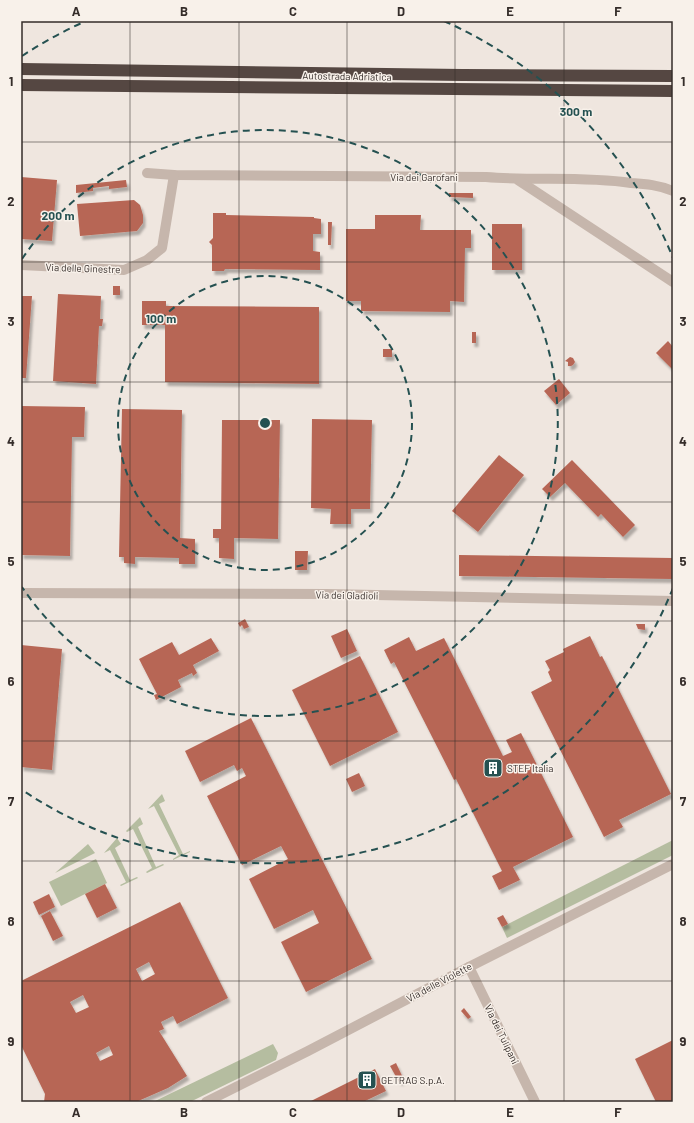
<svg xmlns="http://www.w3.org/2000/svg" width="694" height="1123" font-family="Barlow,sans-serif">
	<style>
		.green { fill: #b5bda0 }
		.building { fill: #b76655; fill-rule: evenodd; filter: url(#shadow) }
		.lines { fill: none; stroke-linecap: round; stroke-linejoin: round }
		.street { stroke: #c6b6ac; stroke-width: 10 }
		.highway { stroke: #554742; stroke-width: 12 }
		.grid { fill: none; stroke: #352d2a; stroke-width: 1; stroke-opacity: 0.55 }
		.ring { fill: none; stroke: #255151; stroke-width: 2; stroke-dasharray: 7 5 }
		.labels { text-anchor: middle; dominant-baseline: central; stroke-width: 3; stroke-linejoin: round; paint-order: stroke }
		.street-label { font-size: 10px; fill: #352d2a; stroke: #f8f1ea }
		.poi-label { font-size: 10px; fill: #352d2a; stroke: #f8f1ea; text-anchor: start }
		.centre { fill: #255151; stroke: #f8f1ea; stroke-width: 2 }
		.ring-label { font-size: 12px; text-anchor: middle; font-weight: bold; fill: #255151; stroke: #f8f1ea; stroke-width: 3; stroke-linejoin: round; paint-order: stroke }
		.neatline { fill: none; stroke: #352d2a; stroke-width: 1.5 }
		.grid-label { font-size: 13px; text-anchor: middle; font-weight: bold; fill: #352d2a }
	</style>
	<defs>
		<filter id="shadow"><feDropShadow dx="2.5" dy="4" stdDeviation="1" flood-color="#0004"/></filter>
	</defs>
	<rect width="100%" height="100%" fill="#efe6df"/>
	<!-- green -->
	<g class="green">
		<polygon points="162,794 165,801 159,804 183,854 190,851 190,852 173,860 173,859 179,855 154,806 148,809"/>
		<polygon points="140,817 143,824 138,827 156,867 163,864 164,865 147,873 146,872 152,868 133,829 127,832 126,831"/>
		<polygon points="117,838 121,844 115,848 130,880 137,877 138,878 121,886 120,885 126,882 110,850 104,853"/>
		<polygon points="673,840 673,855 507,938 502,927"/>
		<polygon points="88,844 95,853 55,873"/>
		<polygon points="96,859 107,883 61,906 49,882"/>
		<polygon points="273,1044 278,1053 276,1060 190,1102 153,1102"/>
	</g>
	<!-- building -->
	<g class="building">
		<polygon points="21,177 57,180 52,241 21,239"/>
		<polygon points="126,180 127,187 109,189 109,186 93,188 93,191 76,193 76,185"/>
		<polygon points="449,193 473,193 473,198 449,197"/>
		<polygon points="134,200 140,205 143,215 143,223 137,231 80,236 77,204"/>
		<polygon points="213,213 226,213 226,215 314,217 314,218 321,219 321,234 313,234 313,251 320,252 320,270 225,269 224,271 212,271 212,245 209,242 213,238"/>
		<polygon points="375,215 421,215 420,230 471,230 471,248 465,248 464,302 450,301 450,312 361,311 361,301 346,301 346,229 375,229"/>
		<polygon points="328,222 332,222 331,245 328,245"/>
		<rect x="492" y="224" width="30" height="46"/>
		<rect x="113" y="286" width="7" height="9"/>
		<polygon points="58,294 101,296 100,319 103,319 102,326 99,326 96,384 53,381"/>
		<polygon points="21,296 32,296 26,378 21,378"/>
		<polygon points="142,301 166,301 166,306 319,307 319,384 165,382 165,325 142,325"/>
		<rect x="472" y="332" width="4" height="11"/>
		<polygon points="668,341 673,347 673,370 656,353"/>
		<rect x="383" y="349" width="9" height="8"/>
		<polygon points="570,357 573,358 575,362 573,365 571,366 568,366 568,362 565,361"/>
		<polygon points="559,379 570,393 556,405 544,391"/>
		<polygon points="21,406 85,407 84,437 72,437 70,556 21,555"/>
		<polygon points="122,409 182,410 180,538 195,539 195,564 179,564 179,558 135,557 135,564 124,563 124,557 119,557"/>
		<polygon points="312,419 372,420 370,509 351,509 351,524 330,524 331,509 311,508"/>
		<polygon points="222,420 280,420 278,539 234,538 234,559 219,558 219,538 213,538 213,529 221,529"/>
		<polygon points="499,455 524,475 478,532 452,511"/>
		<polygon points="572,460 635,525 623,537 601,514 598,517 565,483 550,497 542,489"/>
		<polygon points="295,551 308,551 307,570 295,570"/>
		<polygon points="459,555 673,558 673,579 459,576"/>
		<polygon points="245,619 249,627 244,629 242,625 240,627 238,623"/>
		<polygon points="636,624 645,624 645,630 638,629"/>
		<polygon points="347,629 357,651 341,658 331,636"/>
		<polygon points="590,636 600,657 602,656 671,794 619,820 623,827 604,837 531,692 552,681 548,672 550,670 545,661 564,652 563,649"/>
		<polygon points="409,637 416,651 444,638 503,756 512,752 506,740 521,733 573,837 513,867 520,880 499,890 492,876 502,871 456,779 454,780 394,662 391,664 384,650"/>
		<polygon points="211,638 219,651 193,665 197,673 193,676 192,673 178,680 181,687 156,700 154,695 157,694 139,659 172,642 179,655"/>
		<polygon points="21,645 62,649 52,770 21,767"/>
		<polygon points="360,656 398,732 330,766 292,690"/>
		<polygon points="251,718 372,959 306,992 281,942 319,923 313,910 274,929 249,879 288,859 281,846 242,865 207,796 246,776 242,768 237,771 234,765 200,782 185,751"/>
		<polygon points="359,773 365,786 352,792 346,779"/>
		<polygon points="105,884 117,908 97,918 85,894"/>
		<polygon points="49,894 55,907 39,915 33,902"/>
		<path d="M180,902L228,998L177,1024L173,1016L161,1022L164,1029L159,1031L187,1076L168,1088L136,1102H44L45,1094L21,1045V981ZM149,962L155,974L142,981L136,969ZM83,995L89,1007L76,1013L70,1002ZM109,1046L113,1055L100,1061L96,1053Z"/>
		<polygon points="50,911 63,936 53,941 41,916"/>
		<polygon points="503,915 508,924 502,927 497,918"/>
		<polygon points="464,1008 471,1017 468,1019 461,1011"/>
		<polygon points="673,1040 673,1102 656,1102 635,1059"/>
		<polygon points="396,1063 404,1080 399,1082 390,1066"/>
		<polygon points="375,1069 386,1091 363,1102 309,1102"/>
	</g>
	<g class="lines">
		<!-- street -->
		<g class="street">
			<path d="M147,173L174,175L486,177C535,181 583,176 631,183C646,184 659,185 673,191"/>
			<polyline points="518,180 673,282"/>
			<polyline points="21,265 124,270 147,260 162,248 174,175"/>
			<polyline points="21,593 327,594 673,601"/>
			<polyline points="469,967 535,1102"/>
			<polyline points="206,1102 308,1051 469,967 673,864"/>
		</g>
		<!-- highway -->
		<g class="highway">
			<polyline points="21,69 462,75 673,76"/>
			<polyline points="21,85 673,91"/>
		</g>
	</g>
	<!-- grid -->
	<path class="grid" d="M130,21V1102M239,21V1102M347,21V1102M455,21V1102M564,21V1102M21,142H673M21,262H673M21,382H673M21,502H673M21,621H673M21,741H673M21,861H673M21,981H673"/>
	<!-- distance rings -->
	<g class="ring">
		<circle cx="265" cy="423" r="147"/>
		<path d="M22 259A293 293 0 1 1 22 587"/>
		<path d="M673 588A440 440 0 0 1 22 790M22 56A440 440 0 0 1 86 21M444 21A440 440 0 0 1 673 258"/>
	</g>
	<!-- icons -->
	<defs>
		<symbol id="building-square" viewBox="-11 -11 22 22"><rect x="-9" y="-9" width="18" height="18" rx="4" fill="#255151" stroke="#f8f1ea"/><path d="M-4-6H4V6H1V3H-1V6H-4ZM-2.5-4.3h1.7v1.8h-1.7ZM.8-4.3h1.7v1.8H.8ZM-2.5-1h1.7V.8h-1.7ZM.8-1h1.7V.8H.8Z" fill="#fff"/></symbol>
	</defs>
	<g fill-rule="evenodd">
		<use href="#building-square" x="482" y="757" width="22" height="22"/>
		<use href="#building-square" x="356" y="1069" width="22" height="22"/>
	</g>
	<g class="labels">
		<!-- street labels -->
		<g class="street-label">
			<text transform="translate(347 76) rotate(1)">Autostrada Adriatica</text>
			<text x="424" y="177">Via dei Garofani</text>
			<text transform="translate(83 268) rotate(2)">Via delle Ginestre</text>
			<text transform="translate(347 595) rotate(1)">Via dei Gladioli</text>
			<text transform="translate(439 982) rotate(-28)">Via delle Violette</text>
			<text transform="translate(502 1034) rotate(64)">Via dei Tulipani</text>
		</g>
		<!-- poi labels -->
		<g class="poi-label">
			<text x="507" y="768">STEF Italia</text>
			<text x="381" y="1080">GETRAG S.p.A.</text>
		</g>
	</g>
	<circle cx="265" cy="423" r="6" class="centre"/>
	<g class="ring-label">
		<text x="576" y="116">300 m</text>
		<text x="58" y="220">200 m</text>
		<text x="161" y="323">100 m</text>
	</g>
	<!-- border -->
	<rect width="694" height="1123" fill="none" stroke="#f8f1ea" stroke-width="44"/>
	<rect x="22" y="22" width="650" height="1079" class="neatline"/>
	<g class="grid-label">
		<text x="76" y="16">A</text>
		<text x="184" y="16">B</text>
		<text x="293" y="16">C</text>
		<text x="401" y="16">D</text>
		<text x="510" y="16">E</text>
		<text x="618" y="16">F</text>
		<text x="11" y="86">1</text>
		<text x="683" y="86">1</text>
		<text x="11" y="206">2</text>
		<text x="683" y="206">2</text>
		<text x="11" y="326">3</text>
		<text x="683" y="326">3</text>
		<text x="11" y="446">4</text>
		<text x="683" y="446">4</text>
		<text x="11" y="566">5</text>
		<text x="683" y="566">5</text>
		<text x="11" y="686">6</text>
		<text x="683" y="686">6</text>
		<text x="11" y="806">7</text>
		<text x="683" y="806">7</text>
		<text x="11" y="926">8</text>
		<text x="683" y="926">8</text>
		<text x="11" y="1046">9</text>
		<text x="683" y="1046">9</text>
		<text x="76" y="1117">A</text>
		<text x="184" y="1117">B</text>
		<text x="293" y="1117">C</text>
		<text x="401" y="1117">D</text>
		<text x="510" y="1117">E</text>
		<text x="618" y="1117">F</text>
	</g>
</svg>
